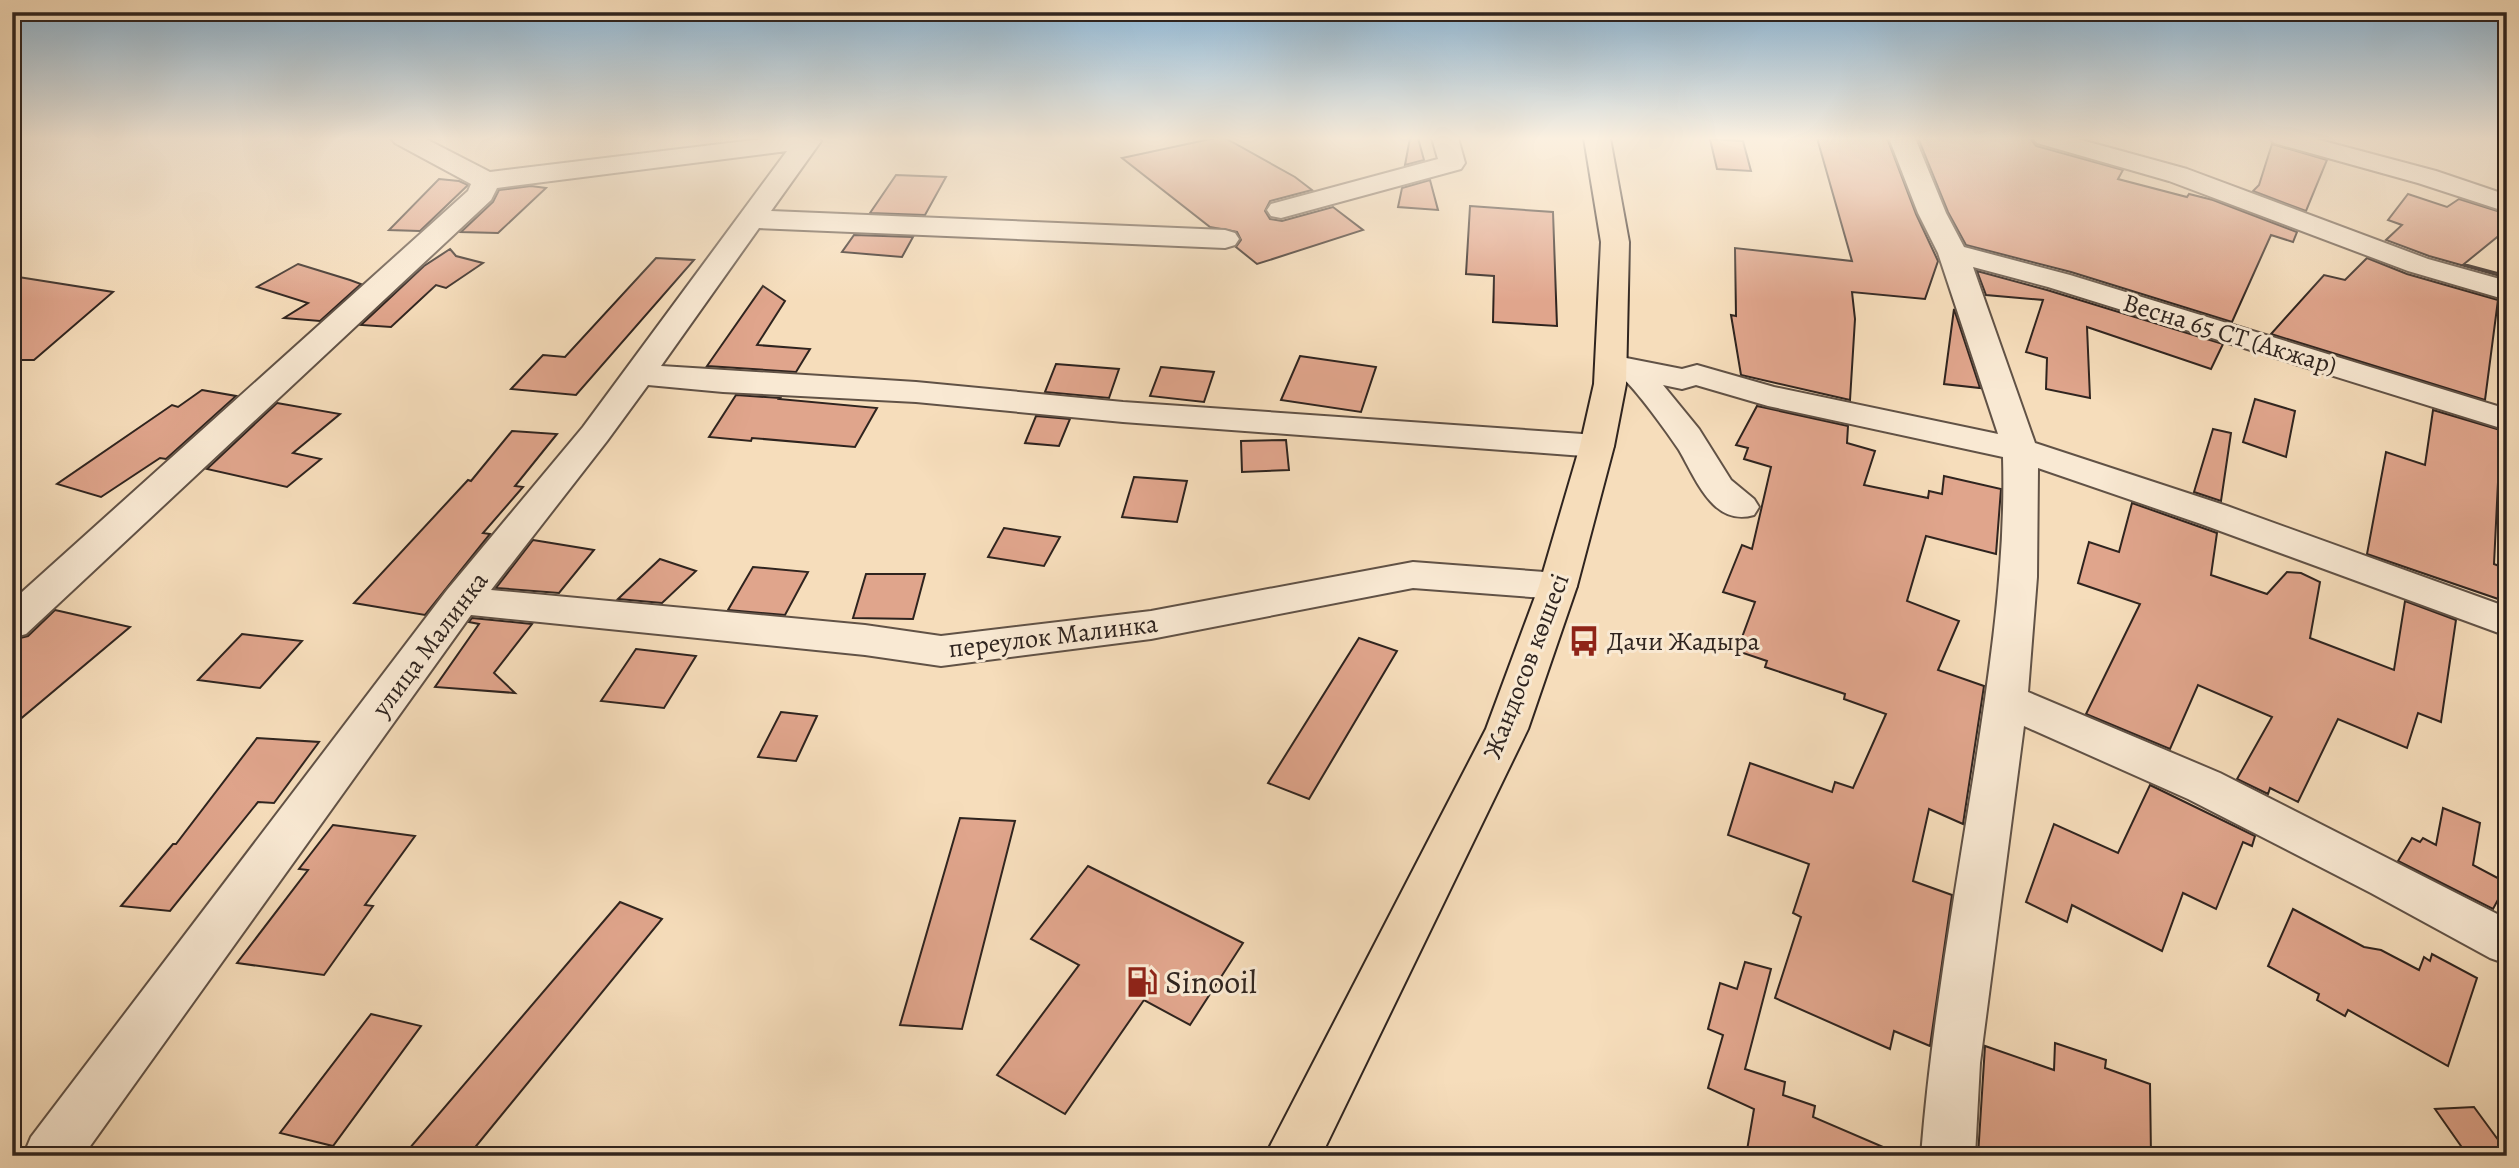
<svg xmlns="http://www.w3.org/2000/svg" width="2519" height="1168" font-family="Alegreya,serif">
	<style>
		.building { fill: #e0a58c; stroke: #2f241f; stroke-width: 2 }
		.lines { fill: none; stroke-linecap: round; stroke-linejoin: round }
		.street-casing { stroke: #615246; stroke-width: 4 }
		.primary-casing { stroke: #2f241f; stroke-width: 4 }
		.street { fill: #f9e9d3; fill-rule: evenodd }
		.primary { fill: #f6ddbb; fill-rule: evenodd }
		.labels { text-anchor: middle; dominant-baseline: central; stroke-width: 6; stroke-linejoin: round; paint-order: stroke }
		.street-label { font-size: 26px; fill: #2f241f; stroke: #f9e9d3 }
		.poi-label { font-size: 26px; fill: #2f241f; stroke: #f9e9d3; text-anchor: start }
		.near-poi-label { font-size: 32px; fill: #2f241f; stroke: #f9e9d3; text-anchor: start }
	</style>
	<rect width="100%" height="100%" fill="#f6ddbb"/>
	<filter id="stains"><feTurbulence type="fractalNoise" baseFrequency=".00286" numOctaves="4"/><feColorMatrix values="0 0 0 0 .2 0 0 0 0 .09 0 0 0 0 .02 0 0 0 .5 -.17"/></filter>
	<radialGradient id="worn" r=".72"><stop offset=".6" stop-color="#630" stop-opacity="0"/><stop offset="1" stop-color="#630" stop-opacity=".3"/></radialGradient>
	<!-- building -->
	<g class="building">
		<polygon points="1215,138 1225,138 1295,177 1312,190 1270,201 1265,211 1270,219 1282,221 1333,207 1363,230 1257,264 1236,247 1241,240 1237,232 1210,227 1122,158"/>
		<polygon points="1410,138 1418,138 1424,160 1405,165"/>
		<polygon points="1817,138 1887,138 1916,214 1938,261 1925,299 1852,292 1855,319 1850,400 1741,375 1731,315 1736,316 1735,248 1852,261"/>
		<polygon points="1918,138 2030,138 2036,146 2123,170 2118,179 2187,197 2189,194 2213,200 2297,232 2293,242 2271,235 2232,322 2071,272 1966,245 1948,212"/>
		<polygon points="1710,139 1743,141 1751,171 1717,169"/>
		<polygon points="2272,144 2327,160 2306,211 2253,191 2259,185"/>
		<polygon points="896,175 946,177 925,215 870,213"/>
		<polygon points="439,179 459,181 468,185 420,231 389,230"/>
		<polygon points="1430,180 1438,210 1398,207 1402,188"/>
		<polygon points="531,186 546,188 498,233 461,232 493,202 499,190"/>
		<polygon points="2408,194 2447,207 2459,199 2507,214 2507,229 2464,264 2501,274 2500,276 2429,256 2386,240 2402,225 2388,220"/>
		<polygon points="1470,206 1553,212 1557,326 1493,322 1494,276 1466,274"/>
		<polygon points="854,235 913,237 902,257 842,252"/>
		<polygon points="450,249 456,256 483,263 446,288 436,285 391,327 361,325 424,266"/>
		<polygon points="656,258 694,260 576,395 511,389 543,355 565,357"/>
		<polygon points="2367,258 2407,274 2498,300 2485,400 2271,334 2324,275 2345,280"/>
		<polygon points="298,264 350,280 361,284 320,321 284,318 308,303 257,287"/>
		<polygon points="1977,271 2047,290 2223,344 2211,369 2087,327 2090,398 2046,389 2047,358 2026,352 2043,300 1986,295"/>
		<polygon points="12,276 113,292 34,360 12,360"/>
		<polygon points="763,286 785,301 757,345 810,349 796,372 707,366"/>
		<polygon points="1954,309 1980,388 1944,384"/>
		<polygon points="1300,356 1376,367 1361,412 1281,400"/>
		<polygon points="1056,364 1119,369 1109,398 1045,392"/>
		<polygon points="1161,367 1214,372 1204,402 1150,396"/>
		<polygon points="202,390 236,396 166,459 160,458 101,497 57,484 172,405 178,407"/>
		<polygon points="736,395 780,398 779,399 877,408 855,447 752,438 751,441 709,437"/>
		<polygon points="2255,399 2295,411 2286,457 2243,442"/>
		<polygon points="277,403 340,414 293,453 321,459 287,487 207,469"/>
		<polygon points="1757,406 1848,426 1847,443 1875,451 1864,485 1928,498 1929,491 1942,494 1944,476 2001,489 1996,554 1926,536 1907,601 1959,621 1938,670 1984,686 1963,824 1929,809 1913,881 1952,895 1930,1046 1894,1031 1890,1049 1775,998 1801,917 1793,913 1809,864 1728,835 1750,763 1832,792 1835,782 1853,788 1886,714 1844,699 1845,694 1765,667 1767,661 1737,651 1755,602 1723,592 1742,545 1752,549 1771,467 1744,459 1748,448 1736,445"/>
		<polygon points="2433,410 2507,432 2507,464 2499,462 2494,564 2507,569 2507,602 2367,554 2386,452 2425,465"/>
		<polygon points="1036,416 1070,419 1059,446 1025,443"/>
		<polygon points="2213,429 2231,433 2221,501 2194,492"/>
		<polygon points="512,431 557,434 515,486 523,487 483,533 490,534 425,615 354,603 468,480 471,481"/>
		<polygon points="1286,440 1289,470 1242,472 1241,441"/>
		<polygon points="1134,477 1187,481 1177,522 1122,517"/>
		<polygon points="2132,503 2217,533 2211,575 2267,594 2287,572 2301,573 2320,582 2310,638 2394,670 2405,601 2456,620 2441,722 2418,713 2407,748 2338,719 2298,802 2270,788 2268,794 2237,779 2272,717 2198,685 2170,749 2086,714 2140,604 2078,583 2089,542 2119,552"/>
		<polygon points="1004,528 1060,537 1044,566 988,557"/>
		<polygon points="533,540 594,550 559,593 496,588"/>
		<polygon points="660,559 696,571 662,603 618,599"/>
		<polygon points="753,567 808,572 785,615 728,610"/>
		<polygon points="866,574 925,574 913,619 853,618"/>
		<polygon points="55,610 130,627 12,726 12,640 28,636"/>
		<polygon points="472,618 532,624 494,673 515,693 435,687 479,624 469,622"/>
		<polygon points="242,634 302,641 260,688 198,680"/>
		<polygon points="1359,638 1397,651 1309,799 1268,783"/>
		<polygon points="636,649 696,656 664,708 601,701"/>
		<polygon points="781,712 817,716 796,761 758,757"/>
		<polygon points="257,738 319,742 274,803 258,802 170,911 121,906 173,844 176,844"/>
		<polygon points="2150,785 2255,836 2252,846 2243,842 2216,909 2183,893 2162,951 2072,905 2067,922 2026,902 2054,824 2118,853"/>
		<polygon points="2443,808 2480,823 2473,865 2507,883 2493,909 2398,861 2412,838 2420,842 2423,838 2436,845"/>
		<polygon points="960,818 1015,821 962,1029 900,1025"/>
		<polygon points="333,825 415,836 365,905 373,906 324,975 237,963 308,870 299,869"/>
		<polygon points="1088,866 1243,943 1190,1025 1144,1000 1065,1114 997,1075 1079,965 1031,939"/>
		<polygon points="620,902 662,919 468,1156 403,1156"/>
		<polygon points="2293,909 2364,947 2381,950 2419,970 2424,957 2430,961 2432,954 2477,978 2448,1066 2348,1010 2345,1016 2317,1000 2319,994 2268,966"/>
		<polygon points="1745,962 1771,969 1745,1069 1785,1082 1783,1095 1815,1106 1813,1117 1904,1156 1746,1156 1754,1109 1708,1088 1723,1035 1708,1029 1720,983 1737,989"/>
		<polygon points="371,1014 421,1026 333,1146 280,1133"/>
		<polygon points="2055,1043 2106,1060 2105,1068 2150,1084 2151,1156 1978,1156 1985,1046 2054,1070"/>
		<polygon points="2474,1107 2507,1152 2507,1156 2468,1156 2435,1109"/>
	</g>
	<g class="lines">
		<defs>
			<g id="street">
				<polygon points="391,138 424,138 490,172 771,138 819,138 821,141 771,211 1225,230 1235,233 1239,239 1235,245 1225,248 759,228 661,366 916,382 1123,402 1597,435 1609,438 1614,446 1609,454 1597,457 1123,422 916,402 723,392 648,385 607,441 491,590 865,625 941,636 1151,611 1413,562 1558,573 1572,577 1577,586 1572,595 1558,599 1413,588 1151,639 941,666 865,655 471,615 83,1156 23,1156 31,1137 447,590 583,427 787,151 497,188 491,200 26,634 12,638 12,601 468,191 471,184 395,143"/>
				<polygon points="1432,138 1458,138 1465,163 1461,169 1281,218 1271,216 1267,210 1271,204 1438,159"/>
				<path d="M1889,138H1915L1946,213L1964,247L2070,275L2507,409V430L2048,287L1973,267L2035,443L2227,506L2507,607V636L2201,524L2038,468L2037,577L2028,692L2220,773L2507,919V964L2490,958L2371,893L2188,799L2024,726L1980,1063L1975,1156H1921C1931,1027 1954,900 1974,773C1990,669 2006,563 2003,457L1768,406L1696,385L1682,389L1663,385L1699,429L1731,480L1754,499L1759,507L1754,515C1713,527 1696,479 1679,450C1669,435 1634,386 1621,377C1616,374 1606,373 1600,372L1595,365L1600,358L1611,355L1682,369L1697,365L1774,387L1998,434L1938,253L1918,213Z"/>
				<polygon points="2033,138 2074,138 2187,169 2428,259 2507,281 2507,300 2408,271 2169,181 2037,143"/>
				<polygon points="2270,138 2312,138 2436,171 2507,195 2507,212 2418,183 2274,143"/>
			</g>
			<polygon id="primary" points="1584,138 1610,138 1629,242 1626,384 1614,446 1577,586 1528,729 1321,1156 1265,1156 1486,729 1539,586 1580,446 1594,384 1601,242"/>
		</defs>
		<!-- street casing -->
		<use href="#street" class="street-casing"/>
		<!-- primary casing -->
		<use href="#primary" class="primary-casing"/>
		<!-- street -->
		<use href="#street" class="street"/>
		<!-- primary -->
		<use href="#primary" class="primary"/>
	</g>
	<!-- sky -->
	<linearGradient id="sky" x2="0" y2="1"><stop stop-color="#8bb6d6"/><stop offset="0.46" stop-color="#fbf0e0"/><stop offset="1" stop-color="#fbf0e0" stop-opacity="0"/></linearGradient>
	<rect width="2519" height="301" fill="url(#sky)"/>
	<!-- icons -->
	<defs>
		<symbol id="bus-bare" viewBox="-9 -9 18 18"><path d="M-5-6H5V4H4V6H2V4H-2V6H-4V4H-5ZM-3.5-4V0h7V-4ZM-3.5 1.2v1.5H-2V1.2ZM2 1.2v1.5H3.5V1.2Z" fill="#8f2418" stroke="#f9e9d3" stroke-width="2.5" paint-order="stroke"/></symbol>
		<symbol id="fuel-bare" viewBox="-9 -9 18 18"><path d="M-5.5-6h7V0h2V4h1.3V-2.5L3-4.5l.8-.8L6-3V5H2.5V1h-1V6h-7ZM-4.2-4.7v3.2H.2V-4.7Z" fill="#8f2418" stroke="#f9e9d3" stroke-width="2.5" paint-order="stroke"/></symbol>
	</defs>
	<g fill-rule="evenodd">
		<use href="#bus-bare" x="1562" y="619" width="44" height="44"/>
		<use href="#fuel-bare" x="1120" y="960" width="44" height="44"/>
	</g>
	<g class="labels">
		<!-- street labels -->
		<g class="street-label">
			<text transform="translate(2230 334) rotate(17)">Весна 65 СТ (Акжар)</text>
			<text transform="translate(1053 636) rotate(-7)">переулок Малинка</text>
			<text transform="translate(430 644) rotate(-53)">улица Малинка</text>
			<text transform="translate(1526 666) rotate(-69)">Жандосов көшесі</text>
		</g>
		<!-- poi labels -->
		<g class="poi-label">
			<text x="1607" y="641">Дачи Жадыра</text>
		</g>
		<!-- near-poi labels -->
		<g class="near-poi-label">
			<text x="1165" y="982">Sinooil</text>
		</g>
	</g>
	<!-- margin -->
	<rect width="2519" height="1168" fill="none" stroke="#f6ddbb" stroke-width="42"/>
	<rect x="14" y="14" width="2491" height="1140" fill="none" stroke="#2f241f" stroke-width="3.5"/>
	<rect x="21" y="21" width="2477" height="1126" fill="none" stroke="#2f241f" stroke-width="2"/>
	<rect width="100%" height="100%" filter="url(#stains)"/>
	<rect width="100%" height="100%" fill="url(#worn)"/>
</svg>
